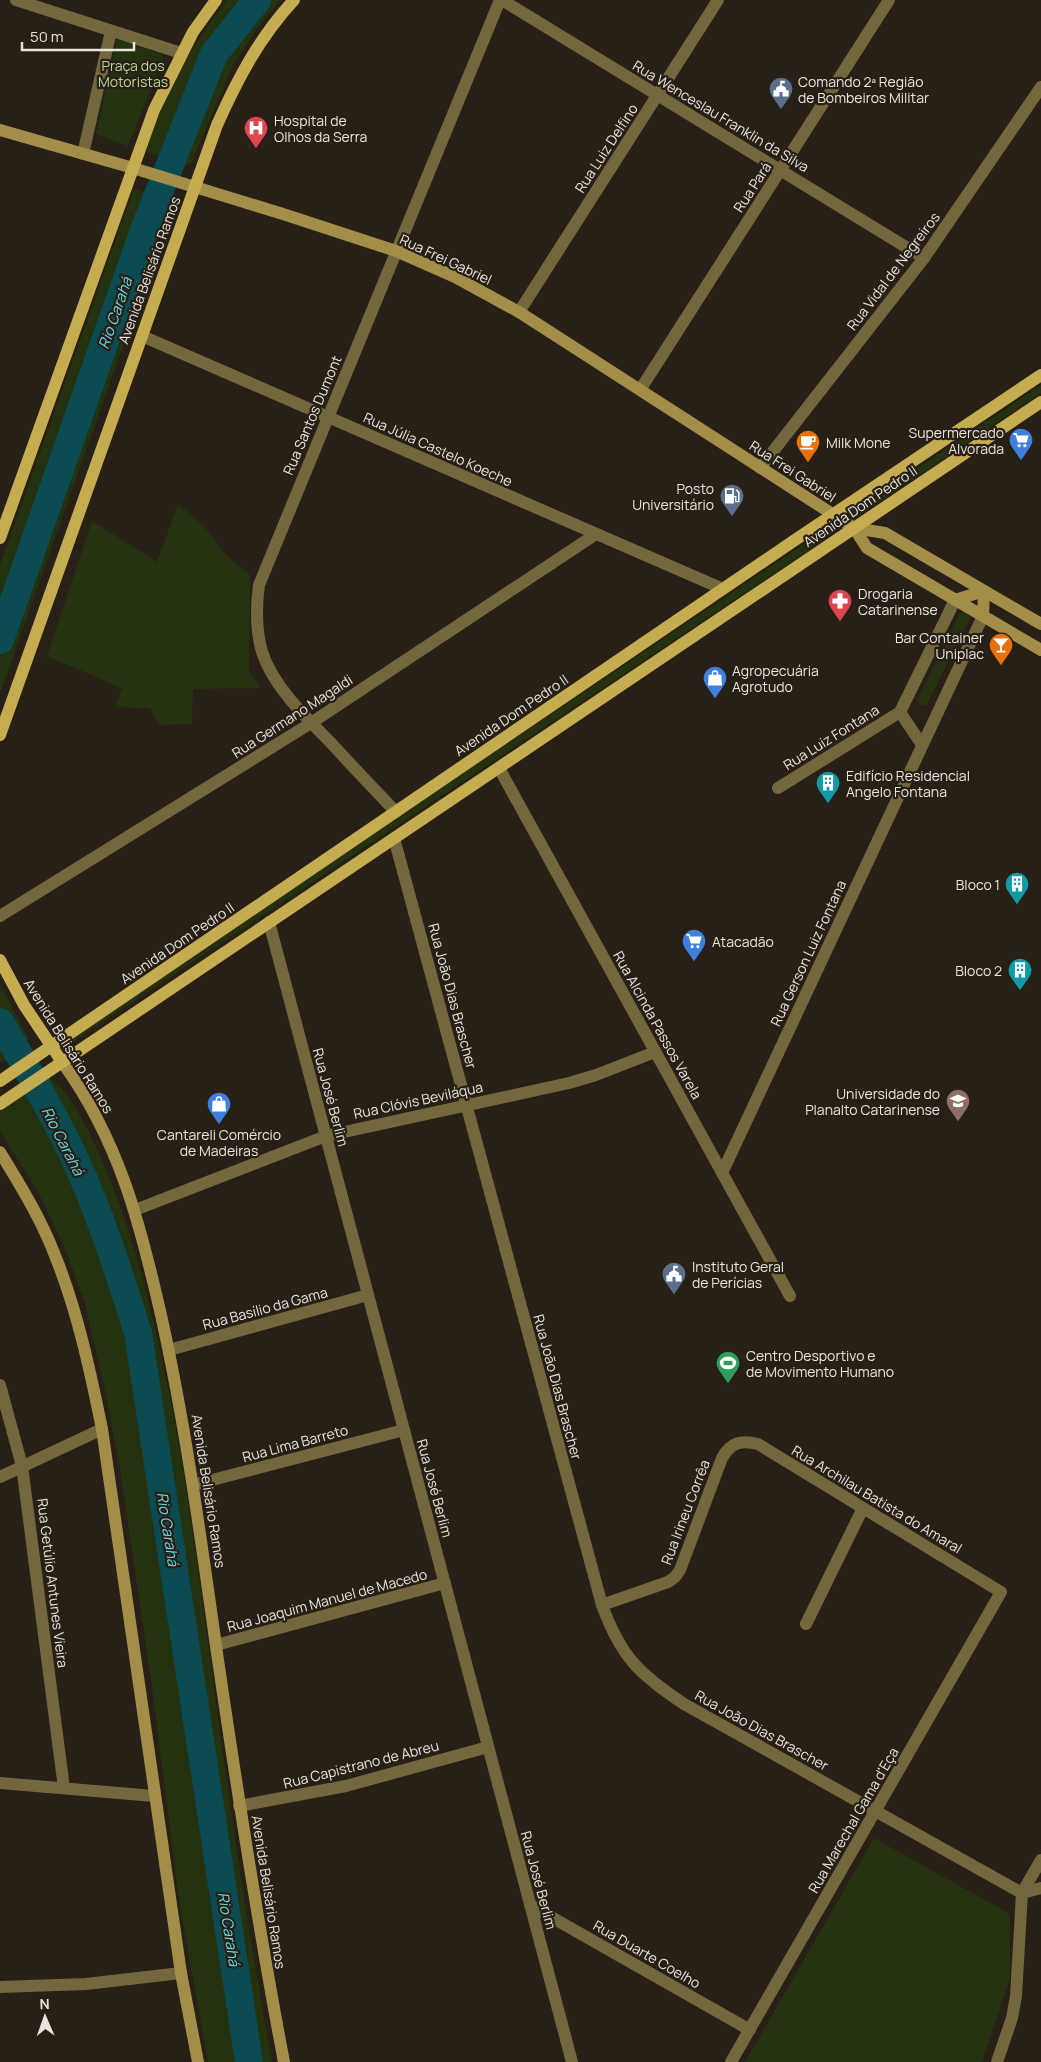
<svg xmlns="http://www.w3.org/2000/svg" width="1041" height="2062" font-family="Manrope,sans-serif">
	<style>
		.green { fill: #253210 }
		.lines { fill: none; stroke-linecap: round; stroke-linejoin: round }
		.river { stroke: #0b4b51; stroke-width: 28 }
		.street { stroke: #73673d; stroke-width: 12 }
		.secondary { stroke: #a28e49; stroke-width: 12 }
		.primary { stroke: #c6ac50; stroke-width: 12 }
		.labels { text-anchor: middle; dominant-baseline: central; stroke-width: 4.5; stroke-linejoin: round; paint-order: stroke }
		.park-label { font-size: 14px; fill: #b8d98e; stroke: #282016 }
		.poi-label { font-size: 14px; fill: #eae4dd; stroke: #282016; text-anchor: start }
		.street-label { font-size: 14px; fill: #eae4dd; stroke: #282016 }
		.water-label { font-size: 15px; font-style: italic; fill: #68dce8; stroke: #282016 }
	</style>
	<rect width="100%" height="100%" fill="#282016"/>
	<!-- green -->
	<g class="green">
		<polygon points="227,0 280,0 256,30 234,63 191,164 187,165 146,152 144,149 181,67 211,21"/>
		<polygon points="117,39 164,55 128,146 96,134"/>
		<polygon points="134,189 174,202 0,693 0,565"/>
		<polygon points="1041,385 1041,393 859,516 854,511"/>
		<polygon points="178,504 204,526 227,556 250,575 249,670 261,688 193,689 192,724 159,725 150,708 115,707 122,688 47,656 92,521 157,562"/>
		<polygon points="819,534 824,540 61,1050 58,1046"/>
		<polygon points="964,611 971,617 926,706 920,705 917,701 960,613"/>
		<polygon points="0,985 29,1039 23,1048 0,1063"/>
		<path d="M49,1078C66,1087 79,1114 88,1131C120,1193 139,1261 155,1329C187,1462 201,1598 220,1733C235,1843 252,1953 272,2062H208L179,1900L151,1680L121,1476L104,1385L84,1301L66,1251L39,1194L0,1131V1112Z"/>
		<polygon points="874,1838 1010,1914 1010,1978 982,2062 745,2062"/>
	</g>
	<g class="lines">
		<!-- river -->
		<g class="river">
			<polyline points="0,640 144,230 214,54 257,0"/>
			<path d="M0,1022C26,1066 52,1111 74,1157C100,1213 119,1273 138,1333L249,2062"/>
		</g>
		<!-- street -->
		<g class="street">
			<polyline points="16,0 181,53"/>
			<polyline points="502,0 924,258"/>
			<polyline points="83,154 111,31"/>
			<polyline points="519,312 718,0"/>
			<polyline points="142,336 723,589"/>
			<polyline points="640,390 889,0"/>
			<polyline points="760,468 924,258 1041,87"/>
			<polyline points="922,745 900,712 955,600"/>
			<polyline points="499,768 790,1296"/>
			<polyline points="778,788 900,712"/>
			<path d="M396,812C374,789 352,766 331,743C306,717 274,688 262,652C256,631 256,607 259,585L500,0"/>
			<path d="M394,838L602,1605C621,1657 639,1674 684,1704L1022,1893"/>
			<polyline points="0,916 311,723 596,534"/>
			<polyline points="269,922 572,2062"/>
			<polyline points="722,1173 983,616"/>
			<polyline points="135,1210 326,1136 569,1083 596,1075 655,1052"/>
			<polyline points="169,1350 368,1295"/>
			<polyline points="0,1385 22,1466 64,1788"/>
			<polyline points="0,1477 102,1429"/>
			<polyline points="193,1485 404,1430"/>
			<path d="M602,1605L668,1582L675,1577L680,1570L722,1458C731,1442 741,1440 758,1444L1001,1592L731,2062"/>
			<polyline points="806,1624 863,1508"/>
			<polyline points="216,1645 445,1583"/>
			<polyline points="0,1783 154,1796"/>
			<polyline points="239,1806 346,1786 488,1747"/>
			<polyline points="1022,1893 1041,1888"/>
			<polyline points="530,1905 750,2030"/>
			<polyline points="0,1987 86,1984 181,1973"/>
			<polyline points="997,2062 1012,2018 1016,1996 1022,1893 1041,1860"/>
		</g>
		<!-- secondary -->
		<g class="secondary">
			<polyline points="0,130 133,168 283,214 396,251 455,277 519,312 854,528 885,533 1041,624"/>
			<polyline points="854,528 867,548 1041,650"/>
			<polyline points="955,600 984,591"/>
			<polyline points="983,616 984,591"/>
			<path d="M62,1062C119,1140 140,1223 161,1315C186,1427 201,1540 217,1653C237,1790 258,1926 284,2062"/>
			<path d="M0,1152C20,1185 40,1217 54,1253C77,1309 90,1370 102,1429L181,1973L198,2062"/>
		</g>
		<!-- primary -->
		<g class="primary">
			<polyline points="0,538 154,110 193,32 216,0"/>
			<path d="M0,735L217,125C238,78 259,38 294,0"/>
			<polyline points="0,960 24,1005 62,1062"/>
			<polyline points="0,1081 792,542 1041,375"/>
			<polyline points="0,1104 1041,402"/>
		</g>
	</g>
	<!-- icons -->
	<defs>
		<symbol id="civic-pin" viewBox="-11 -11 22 30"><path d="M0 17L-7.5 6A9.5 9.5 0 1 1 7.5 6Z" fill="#5c6f8a" stroke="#282016"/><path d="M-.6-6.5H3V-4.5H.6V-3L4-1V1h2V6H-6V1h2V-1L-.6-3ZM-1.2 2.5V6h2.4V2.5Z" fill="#fff"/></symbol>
		<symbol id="hospital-pin" viewBox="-11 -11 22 30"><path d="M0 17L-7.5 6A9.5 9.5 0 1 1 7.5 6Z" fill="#e0444e" stroke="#282016"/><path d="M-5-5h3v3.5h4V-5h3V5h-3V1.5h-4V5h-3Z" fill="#fff"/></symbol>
		<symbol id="supermarket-pin" viewBox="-11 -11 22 30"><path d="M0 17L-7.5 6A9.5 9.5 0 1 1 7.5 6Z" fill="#3f7fe0" stroke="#282016"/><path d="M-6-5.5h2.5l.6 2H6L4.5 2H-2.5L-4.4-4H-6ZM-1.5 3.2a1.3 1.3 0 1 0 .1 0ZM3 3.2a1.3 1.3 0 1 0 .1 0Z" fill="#fff"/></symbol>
		<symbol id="cafe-pin" viewBox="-11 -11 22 30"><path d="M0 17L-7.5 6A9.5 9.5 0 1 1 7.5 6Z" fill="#e8710a" stroke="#282016"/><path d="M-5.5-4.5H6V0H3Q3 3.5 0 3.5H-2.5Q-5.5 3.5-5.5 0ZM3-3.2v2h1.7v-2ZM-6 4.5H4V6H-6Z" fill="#fff"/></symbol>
		<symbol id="fuel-pin" viewBox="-11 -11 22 30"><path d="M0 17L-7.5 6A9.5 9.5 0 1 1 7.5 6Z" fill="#5c6f8a" stroke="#282016"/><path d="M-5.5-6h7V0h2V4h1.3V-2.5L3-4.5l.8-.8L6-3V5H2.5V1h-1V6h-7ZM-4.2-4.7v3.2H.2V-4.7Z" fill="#fff"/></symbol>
		<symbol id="pharmacy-pin" viewBox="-11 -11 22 30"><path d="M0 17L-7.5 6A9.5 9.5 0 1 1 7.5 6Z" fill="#e0444e" stroke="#282016"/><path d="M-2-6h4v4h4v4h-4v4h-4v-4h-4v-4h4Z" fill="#fff"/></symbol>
		<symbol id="bar-pin" viewBox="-11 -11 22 30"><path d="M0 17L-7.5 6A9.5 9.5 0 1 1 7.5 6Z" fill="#e8710a" stroke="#282016"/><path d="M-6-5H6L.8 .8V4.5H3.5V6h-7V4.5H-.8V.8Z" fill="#fff"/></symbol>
		<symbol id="shop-pin" viewBox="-11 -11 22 30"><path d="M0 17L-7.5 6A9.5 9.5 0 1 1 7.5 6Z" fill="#3f7fe0" stroke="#282016"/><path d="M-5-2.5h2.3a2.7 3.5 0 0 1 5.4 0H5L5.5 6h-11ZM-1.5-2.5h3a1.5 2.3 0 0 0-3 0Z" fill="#fff"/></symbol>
		<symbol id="building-pin" viewBox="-11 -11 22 30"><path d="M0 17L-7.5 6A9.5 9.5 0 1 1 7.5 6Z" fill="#0f9aa8" stroke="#282016"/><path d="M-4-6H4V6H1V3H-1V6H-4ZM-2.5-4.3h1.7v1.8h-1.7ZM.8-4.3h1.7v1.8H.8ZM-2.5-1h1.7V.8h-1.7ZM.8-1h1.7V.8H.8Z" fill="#fff"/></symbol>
		<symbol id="university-pin" viewBox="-11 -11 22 30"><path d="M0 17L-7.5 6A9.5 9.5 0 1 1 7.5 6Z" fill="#8d6e63" stroke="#282016"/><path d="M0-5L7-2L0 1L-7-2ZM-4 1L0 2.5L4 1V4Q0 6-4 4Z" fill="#fff"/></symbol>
		<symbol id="stadium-pin" viewBox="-11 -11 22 30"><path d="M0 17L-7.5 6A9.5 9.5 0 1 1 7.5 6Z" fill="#2e9e5b" stroke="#282016"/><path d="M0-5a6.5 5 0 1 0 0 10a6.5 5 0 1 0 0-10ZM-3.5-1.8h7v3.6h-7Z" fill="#fff"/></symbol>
	</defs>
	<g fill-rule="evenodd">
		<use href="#civic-pin" x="767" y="75" width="28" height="38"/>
		<use href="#hospital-pin" x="242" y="114" width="28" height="38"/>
		<use href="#supermarket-pin" x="1007" y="426" width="28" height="38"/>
		<use href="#cafe-pin" x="794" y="428" width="28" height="38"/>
		<use href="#fuel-pin" x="718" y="482" width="28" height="38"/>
		<use href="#pharmacy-pin" x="826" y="587" width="28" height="38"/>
		<use href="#bar-pin" x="987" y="631" width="28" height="38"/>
		<use href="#shop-pin" x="701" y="664" width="28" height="38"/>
		<use href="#building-pin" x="814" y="769" width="28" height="38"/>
		<use href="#building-pin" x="1003" y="870" width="28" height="38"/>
		<use href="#supermarket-pin" x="680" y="927" width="28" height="38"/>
		<use href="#building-pin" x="1006" y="956" width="28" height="38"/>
		<use href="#university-pin" x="944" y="1087" width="28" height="38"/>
		<use href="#shop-pin" x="205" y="1090" width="28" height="38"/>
		<use href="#civic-pin" x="660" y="1260" width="28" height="38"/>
		<use href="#stadium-pin" x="714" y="1349" width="28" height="38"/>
	</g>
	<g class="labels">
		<!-- park labels -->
		<g class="park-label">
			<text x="133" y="65">Praça dos<tspan x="133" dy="16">Motoristas</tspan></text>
		</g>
		<!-- poi labels -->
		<g class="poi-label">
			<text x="798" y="81">Comando 2ª Região<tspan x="798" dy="16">de Bombeiros Militar</tspan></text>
			<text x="274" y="120">Hospital de<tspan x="274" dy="16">Olhos da Serra</tspan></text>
			<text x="1004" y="432" text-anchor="end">Supermercado<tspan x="1004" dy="16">Alvorada</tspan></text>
			<text x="826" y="442">Milk Mone</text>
			<text x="714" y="488" text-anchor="end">Posto<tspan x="714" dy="16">Universitário</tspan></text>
			<text x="858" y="593">Drogaria<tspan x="858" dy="16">Catarinense</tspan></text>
			<text x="984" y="637" text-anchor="end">Bar Container<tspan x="984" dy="16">Uniplac</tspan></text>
			<text x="732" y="670">Agropecuária<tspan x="732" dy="16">Agrotudo</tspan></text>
			<text x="846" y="775">Edifício Residencial<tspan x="846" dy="16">Angelo Fontana</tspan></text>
			<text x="1000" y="884" text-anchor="end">Bloco 1</text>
			<text x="712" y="941">Atacadão</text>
			<text x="1002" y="970" text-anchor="end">Bloco 2</text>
			<text x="940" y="1093" text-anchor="end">Universidade do<tspan x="940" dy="16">Planalto Catarinense</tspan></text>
			<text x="219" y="1134" text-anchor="middle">Cantareli Comércio<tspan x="219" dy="16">de Madeiras</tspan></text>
			<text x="692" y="1266">Instituto Geral<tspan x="692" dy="16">de Perícias</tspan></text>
			<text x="746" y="1355">Centro Desportivo e<tspan x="746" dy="16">de Movimento Humano</tspan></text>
		</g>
		<!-- street labels -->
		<g class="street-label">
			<text transform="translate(721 116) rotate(31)">Rua Wenceslau Franklin da Silva</text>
			<text transform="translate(606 148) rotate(-57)">Rua Luiz Delfino</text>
			<text transform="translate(752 187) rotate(-57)">Rua Pará</text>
			<text transform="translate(446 259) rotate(25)">Rua Frei Gabriel</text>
			<text transform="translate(149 270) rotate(-70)">Avenida Belisário Ramos</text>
			<text transform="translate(893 271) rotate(-53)">Rua Vidal de Negreiros</text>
			<text transform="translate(312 415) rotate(-67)">Rua Santos Dumont</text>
			<text transform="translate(438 449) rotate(24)">Rua Júlia Castelo Koeche</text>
			<text transform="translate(793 471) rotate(33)">Rua Frei Gabriel</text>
			<text transform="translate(860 506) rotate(-34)">Avenida Dom Pedro II</text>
			<text transform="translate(511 715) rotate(-34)">Avenida Dom Pedro II</text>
			<text transform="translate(292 716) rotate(-33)">Rua Germano Magaldi</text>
			<text transform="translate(831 737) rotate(-32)">Rua Luiz Fontana</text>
			<text transform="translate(177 943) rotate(-34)">Avenida Dom Pedro II</text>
			<text transform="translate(808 953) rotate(-65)">Rua Gerson Luiz Fontana</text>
			<text transform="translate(453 996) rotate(75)">Rua João Dias Brascher</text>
			<text transform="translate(658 1025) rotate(61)">Rua Alcinda Passos Varela</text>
			<text transform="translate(69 1046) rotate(58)">Avenida Belisário Ramos</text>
			<text transform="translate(331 1097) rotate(75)">Rua José Berlim</text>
			<text transform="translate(418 1100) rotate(-12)">Rua Clóvis Beviláqua</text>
			<text transform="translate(265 1308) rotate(-15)">Rua Basílio da Gama</text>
			<text transform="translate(558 1387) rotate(75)">Rua João Dias Brascher</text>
			<text transform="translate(295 1443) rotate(-15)">Rua Lima Barreto</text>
			<text transform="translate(435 1488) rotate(75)">Rua José Berlim</text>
			<text transform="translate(209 1491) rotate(81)">Avenida Belisário Ramos</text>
			<text transform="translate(877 1499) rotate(31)">Rua Archilau Batista do Amaral</text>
			<text transform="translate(685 1512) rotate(-69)">Rua Irineu Corrêa</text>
			<text transform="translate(53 1583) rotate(83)">Rua Getúlio Antunes Vieira</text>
			<text transform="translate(327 1600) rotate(-15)">Rua Joaquim Manuel de Macedo</text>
			<text transform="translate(762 1730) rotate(29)">Rua João Dias Brascher</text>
			<text transform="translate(361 1764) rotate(-14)">Rua Capistrano de Abreu</text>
			<text transform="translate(853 1820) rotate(-60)">Rua Marechal Gama d'Eça</text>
			<text transform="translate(539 1880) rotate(75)">Rua José Berlim</text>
			<text transform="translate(269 1892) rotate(81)">Avenida Belisário Ramos</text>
			<text transform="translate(647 1954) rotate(30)">Rua Duarte Coelho</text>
		</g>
		<!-- water labels -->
		<g class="water-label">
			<text transform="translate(115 313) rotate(-71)">Rio Carahá</text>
			<text transform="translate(63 1141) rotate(63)">Rio Carahá</text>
			<text transform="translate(168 1529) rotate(81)">Rio Carahá</text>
			<text transform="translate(229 1929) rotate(81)">Rio Carahá</text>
		</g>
	</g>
	<!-- north arrow -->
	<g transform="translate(45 2017) rotate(358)" stroke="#282016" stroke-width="4" paint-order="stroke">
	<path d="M0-4L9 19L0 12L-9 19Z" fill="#eae4dd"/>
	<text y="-8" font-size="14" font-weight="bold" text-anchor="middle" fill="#eae4dd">N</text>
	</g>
	<!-- scale -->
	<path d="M22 42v8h112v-8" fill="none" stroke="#eae4dd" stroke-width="2.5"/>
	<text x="30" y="42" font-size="15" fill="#eae4dd" stroke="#282016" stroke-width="4" paint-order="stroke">50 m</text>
</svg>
